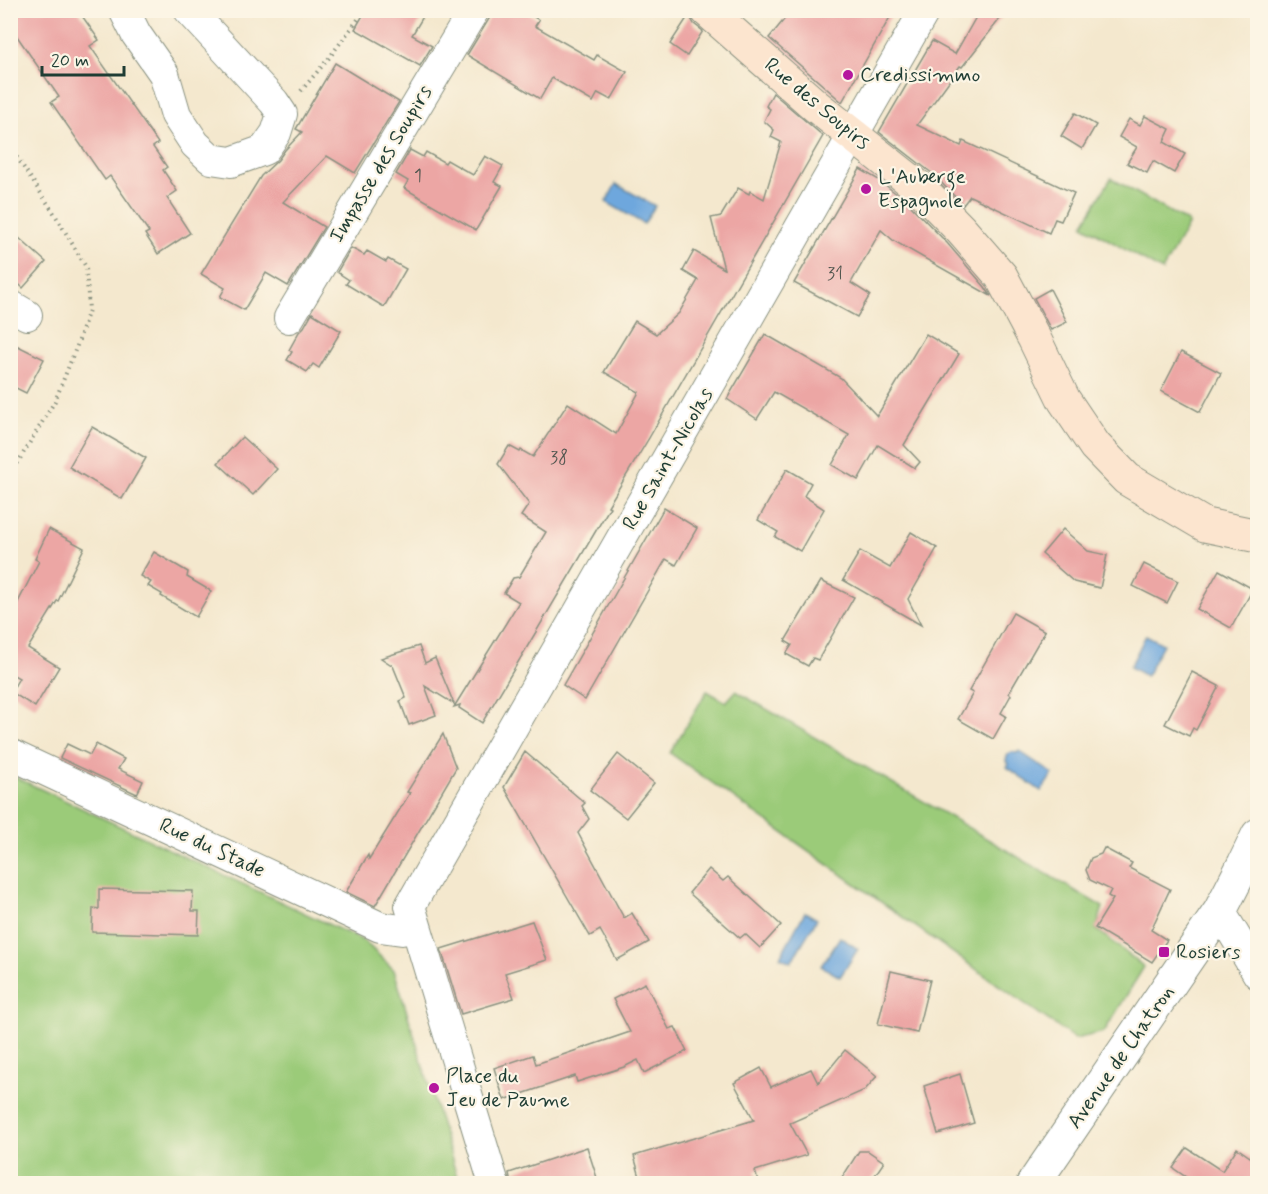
<svg xmlns="http://www.w3.org/2000/svg" width="1268" height="1194" font-family="Mynerve,sans-serif">
	<style>
		.green { fill: #9bcb79; stroke: #5d8456; stroke-width: 1.5 }
		.water { fill: #6ea7dd; stroke: #467288; stroke-width: 1.5 }
		.building { fill: #eca6a4 }
		.lines { fill: none; stroke-linecap: round; stroke-linejoin: round }
		.minor-casing { stroke: #8a9281; stroke-width: 32 }
		.tertiary-casing { stroke: #8a9281; stroke-width: 35 }
		.secondary-casing { stroke: #8a9281; stroke-width: 35 }
		.path { stroke: #8a9281; stroke-width: 4; stroke-dasharray: 1.5 4.5; stroke-linecap: butt }
		.minor { stroke: #fff; stroke-width: 30 }
		.tertiary { stroke: #fff; stroke-width: 33 }
		.secondary { stroke: #fce5cf; stroke-width: 33 }
		.poi-dot { fill: #b5179e; stroke: #fcf5e5; stroke-width: 2 }
		.labels { text-anchor: middle; dominant-baseline: central; stroke-width: 4.5; stroke-linejoin: round; paint-order: stroke }
		.number-label { font-size: 18px; fill: #525750 }
		.poi-label { font-size: 21px; fill: #1f3d34; stroke: #fcf5e5; text-anchor: start }
		.street-label { font-size: 21px; fill: #1f3d34; stroke: #fcf5e5 }
	</style>
	<rect width="100%" height="100%" fill="#fcf5e5"/>
	<filter id="ink" filterUnits="userSpaceOnUse"><feTurbulence type="fractalNoise" baseFrequency=".0167" numOctaves="2"/><feDisplacementMap in="SourceGraphic" scale="12" xChannelSelector="R" yChannelSelector="G"/><feConvolveMatrix kernelMatrix="1 2 1 2 8 2 1 2 1" color-interpolation-filters="sRGB"/></filter>
	<filter id="wash" filterUnits="userSpaceOnUse"><feTurbulence type="fractalNoise" baseFrequency=".008" numOctaves="4" result="noise"/><feDisplacementMap in="SourceGraphic" scale="24" xChannelSelector="R" yChannelSelector="G"/><feGaussianBlur stdDeviation="1.35" result="paint"/><feColorMatrix in="noise" values="0 0 0 0 0 0 0 0 0 0 0 0 0 0 0 0 0 1.4 0 .05"/><feComposite in="paint" operator="in"/></filter>
	<g filter="url(#wash)">
		<rect width="100%" height="100%" fill="#f4e8ce"/>
		<!-- green -->
		<g class="green">
			<polygon points="1111,178 1189,223 1162,271 1083,225"/>
			<polygon points="707,691 726,702 736,691 1103,907 1096,929 1144,967 1104,1032 1075,1039 670,753"/>
			<polygon points="11,775 364,941 394,970 459,1183 11,1184"/>
		</g>
		<!-- water -->
		<g class="water">
			<polygon points="616,184 655,206 644,224 606,202"/>
			<polygon points="1146,635 1163,644 1146,676 1130,667"/>
			<polygon points="1019,751 1053,774 1041,791 1007,767 1009,764 1006,760 1008,754 1012,752 1017,753"/>
			<polygon points="805,912 817,919 791,962 780,957"/>
			<polygon points="840,937 858,949 840,977 821,966"/>
		</g>
		<g id="blocks">
			<!-- building -->
			<g class="building">
				<polygon points="10,10 78,10 99,40 90,46 158,143 153,147 167,167 163,170 177,191 167,198 190,233 158,254 145,234 149,232 110,176 105,180 51,102 59,97 10,26"/>
				<polygon points="366,10 427,10 412,35 432,46 420,66 355,29"/>
				<polygon points="491,10 523,10 539,20 535,26 594,60 597,55 627,72 611,100 598,93 593,102 552,78 540,99 467,55 489,19"/>
				<polygon points="792,10 894,10 842,102 769,38"/>
				<polygon points="980,10 1007,10 962,67 960,66 917,125 961,146 963,141 1074,193 1061,221 1055,219 1049,233 970,196 963,205 933,174 879,132 932,41 955,54"/>
				<polygon points="689,15 694,24 703,31 687,56 670,44"/>
				<polygon points="335,63 399,102 355,173 327,156 283,202 324,227 288,286 266,273 244,310 220,297 225,288 201,274 261,176 278,160 285,150 302,132 296,129"/>
				<polygon points="773,93 823,136 649,438 608,506 610,507 482,723 459,708 460,705 454,707 519,602 504,593 513,578 519,577 546,532 521,516 529,504 498,464 509,446 520,452 521,450 533,457 568,403 616,434 639,392 604,372 635,321 656,334 679,313 698,280 683,271 694,251 724,269 711,218 721,216 738,188 749,194 750,191 764,199 781,142 771,137 774,130 764,121 770,109 766,106"/>
				<polygon points="1075,113 1096,125 1082,149 1061,136"/>
				<polygon points="1145,116 1170,129 1164,142 1185,154 1174,173 1153,161 1147,173 1127,163 1137,147 1119,137 1129,119 1140,125"/>
				<polygon points="410,150 423,157 426,152 445,163 447,160 473,175 485,156 503,166 494,182 502,186 476,230 404,188 408,181 396,174"/>
				<polygon points="860,169 879,180 908,203 947,243 985,287 991,296 894,241 881,230 851,283 870,295 857,317 794,283"/>
				<polygon points="10,230 46,262 23,288 10,276"/>
				<polygon points="351,248 364,255 367,251 386,262 388,259 406,269 384,307 346,284 349,280 337,272"/>
				<polygon points="1050,289 1067,322 1051,330 1034,298"/>
				<polygon points="312,313 341,331 319,368 313,364 307,372 287,360 292,352 289,350 299,332 304,327"/>
				<polygon points="765,334 841,378 877,416 926,334 959,354 904,445 920,462 915,468 878,445 858,480 832,465 849,435 774,392 757,419 727,399"/>
				<polygon points="10,342 44,359 26,393 10,385"/>
				<polygon points="1181,352 1221,373 1200,412 1161,391"/>
				<polygon points="92,427 146,458 122,499 69,467"/>
				<polygon points="242,437 277,469 253,495 218,463"/>
				<polygon points="787,469 811,483 804,496 824,509 800,551 775,537 778,532 758,520"/>
				<polygon points="664,508 697,528 676,565 666,559 585,700 563,685"/>
				<polygon points="49,529 84,548 58,601 57,601 28,648 59,667 35,707 11,692 19,678 12,674 10,677 10,618 39,561 35,559"/>
				<polygon points="1063,529 1088,551 1107,555 1100,588 1074,582 1042,554"/>
				<polygon points="911,532 937,548 908,599 921,625 843,580 860,551 890,568"/>
				<polygon points="154,552 188,572 187,577 211,591 196,617 161,596 162,594 148,586 151,582 140,576"/>
				<polygon points="1144,564 1178,581 1167,603 1133,586"/>
				<polygon points="1219,570 1253,589 1231,628 1197,609"/>
				<polygon points="821,581 854,597 818,660 813,658 808,666 786,654 792,645 785,641"/>
				<polygon points="1013,613 1045,631 1009,693 1011,695 1001,713 1006,716 993,739 958,719 973,693 969,691"/>
				<polygon points="419,646 425,663 435,658 454,704 425,686 436,715 409,725 400,701 406,698 393,666 381,658"/>
				<polygon points="1192,672 1219,686 1196,730 1193,728 1189,736 1165,724"/>
				<polygon points="443,734 456,768 375,906 346,892 368,855 369,859 410,793 407,792"/>
				<polygon points="67,744 90,755 96,744 124,759 118,769 143,781 137,794 60,758"/>
				<polygon points="525,752 585,803 582,806 589,819 578,833 624,918 632,913 649,942 617,960 600,930 590,936 504,787"/>
				<polygon points="618,754 654,783 626,818 590,790"/>
				<polygon points="1104,848 1132,863 1129,868 1170,889 1151,930 1167,940 1152,962 1095,928 1113,899 1108,896 1111,890 1090,880 1086,870 1091,858 1101,854"/>
				<polygon points="709,869 723,881 728,877 781,925 760,948 745,934 740,938 689,893"/>
				<polygon points="99,889 193,891 192,911 199,911 198,935 92,932 93,908 99,909"/>
				<polygon points="532,921 547,960 505,973 514,998 461,1014 441,949"/>
				<polygon points="891,971 930,980 917,1033 878,1024"/>
				<polygon points="645,983 669,1029 675,1027 687,1051 644,1073 638,1060 624,1067 577,1082 575,1076 504,1100 494,1068 533,1055 536,1064 630,1032 613,999"/>
				<polygon points="845,1050 877,1076 865,1090 790,1123 807,1155 755,1171 759,1184 642,1184 634,1156 754,1120 734,1083 761,1068 771,1087 811,1069 818,1083"/>
				<polygon points="960,1074 974,1123 938,1134 924,1086"/>
				<polygon points="587,1147 599,1184 511,1184 509,1173"/>
				<polygon points="1187,1148 1222,1171 1237,1148 1257,1162 1257,1171 1249,1184 1196,1184 1173,1168"/>
				<polygon points="859,1151 868,1151 884,1162 869,1184 838,1184"/>
			</g>
		</g>
	</g>
	<g filter="url(#ink)">
		<use href="#blocks" fill-opacity="0" stroke="#8a9281" stroke-width="1.5"/>
		<g class="lines">
			<defs>
				<g id="minor">
					<polyline points="124,10 136,34 164,74 176,115 195,144 211,159 231,162 264,150 276,133 282,114 274,102 189,10"/>
					<polyline points="10,305 27,315"/>
					<polyline points="289,318 474,10"/>
					<polyline points="10,754 380,927 402,930 415,927"/>
					<polyline points="1220,911 1258,974"/>
					<polyline points="494,1184 410,906 925,10"/>
				</g>
				<polyline id="tertiary" points="1033,1184 1220,911 1244,864 1258,835"/>
				<polyline id="secondary" points="707,10 816,106 921,189 961,230 1001,276 1034,338 1064,400 1095,446 1127,479 1205,525 1258,536"/>
			</defs>
			<!-- minor casing -->
			<use href="#minor" class="minor-casing"/>
			<!-- tertiary casing -->
			<use href="#tertiary" class="tertiary-casing"/>
			<!-- secondary casing -->
			<use href="#secondary" class="secondary-casing"/>
			<!-- path -->
			<g class="path">
				<polyline points="301,91 329,58 365,10"/>
				<polyline points="10,147 54,213 86,267 89,310 78,343 55,401 18,462 10,468"/>
			</g>
			<!-- minor -->
			<use href="#minor" class="minor"/>
			<!-- tertiary -->
			<use href="#tertiary" class="tertiary"/>
			<!-- secondary -->
			<use href="#secondary" class="secondary"/>
		</g>
	</g>
	<!-- markers -->
	<g class="poi-dot">
		<circle cx="848" cy="75" r="6"/>
		<circle cx="866" cy="189" r="6"/>
		<rect x="1158" y="946" width="12" height="12" rx="3"/>
		<circle cx="434" cy="1088" r="6"/>
	</g>
	<g class="labels">
		<!-- number labels -->
		<g class="number-label">
			<text x="418" y="176">1</text>
			<text x="835" y="274">31</text>
			<text x="559" y="458">38</text>
		</g>
		<!-- poi labels -->
		<g class="poi-label">
			<text x="860" y="75">Credissimmo</text>
			<text x="878" y="177">L'Auberge<tspan x="878" dy="24">Espagnole</tspan></text>
			<text x="1176" y="952">Rosiers</text>
			<text x="446" y="1076">Place du<tspan x="446" dy="24">Jeu de Paume</tspan></text>
		</g>
		<!-- street labels -->
		<g class="street-label">
			<text transform="translate(817 104) rotate(40)">Rue des Soupirs</text>
			<text transform="translate(381 164) rotate(-59)">Impasse des Soupirs</text>
			<text transform="translate(668 459) rotate(-60)">Rue Saint-Nicolas</text>
			<text transform="translate(212 848) rotate(25)">Rue du Stade</text>
			<text transform="translate(1121 1057) rotate(-55)">Avenue de Chatron</text>
		</g>
	</g>
	<!-- margin -->
	<rect width="1268" height="1194" fill="none" stroke="#fcf5e5" stroke-width="36"/>
	<!-- scale -->
	<path d="M42 66v9h82v-9" fill="none" stroke="#1f3d34" stroke-width="3"/>
	<text x="51" y="66" font-size="18" fill="#1f3d34" stroke="#fcf5e5" stroke-width="4.5" paint-order="stroke">20 m</text>
</svg>
